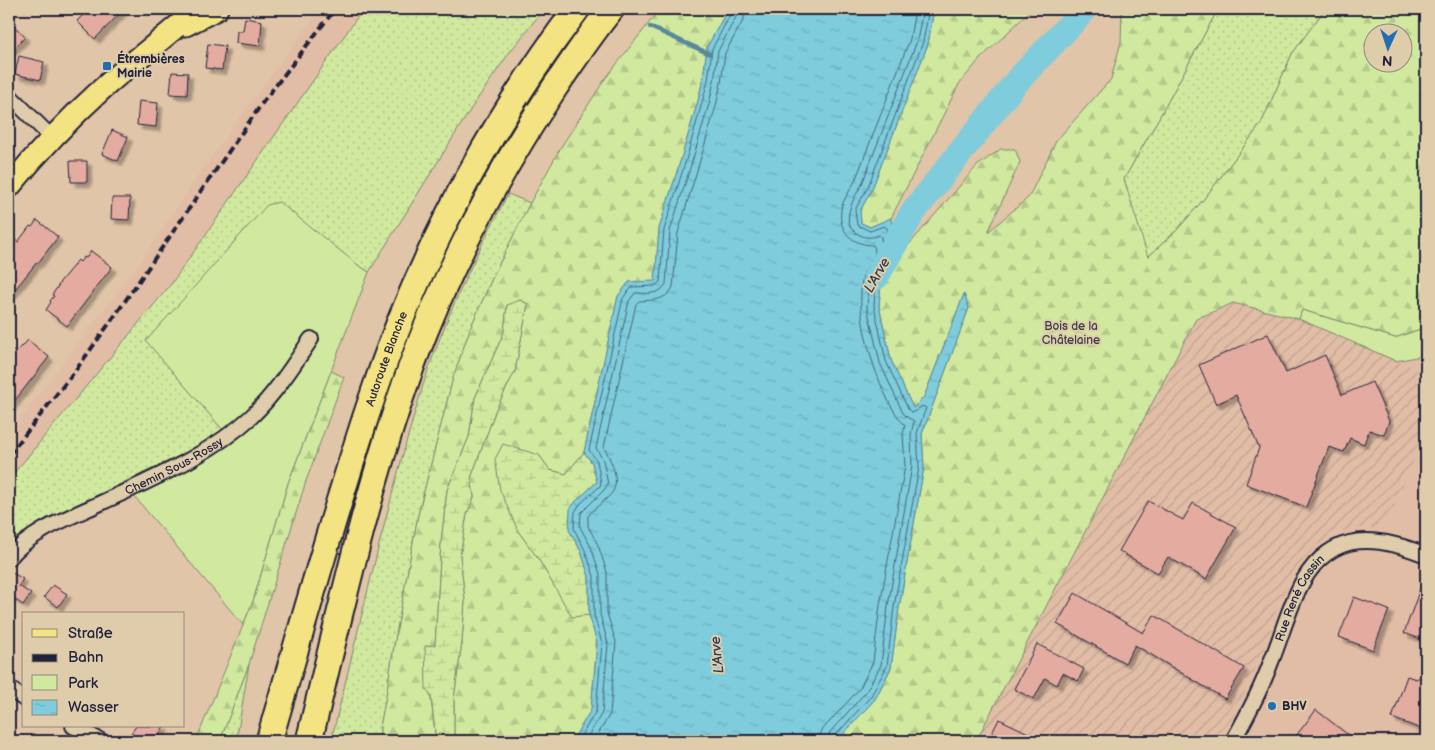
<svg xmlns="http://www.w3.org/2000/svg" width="1435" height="750" font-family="'Balsamiq Sans',sans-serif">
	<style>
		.built { fill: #e1bda6 }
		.industrial { fill: url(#industrial-furrows) }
		.grass { fill: url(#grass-dots); stroke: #7a866d }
		.forest { fill: url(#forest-firs); stroke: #7a866d; fill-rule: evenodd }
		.wetland { fill: url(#wetland-marsh); stroke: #7a866d }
		.green { fill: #d1e99f; stroke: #7a866d }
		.water { fill: url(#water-ripples); stroke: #59889c }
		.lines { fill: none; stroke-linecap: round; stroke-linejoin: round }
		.shore { stroke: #47667b; stroke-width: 1 }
		.stream { stroke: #59889c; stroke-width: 4.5 }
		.river { stroke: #7eccdc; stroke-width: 26 }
		.building { fill: #e4aba0; stroke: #22223b; filter: url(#shadow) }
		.minor-casing { stroke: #22223b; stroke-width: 18 }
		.primary-casing { stroke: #22223b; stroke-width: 25 }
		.motorway-casing { stroke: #22223b; stroke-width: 29 }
		.minor { stroke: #dfccaa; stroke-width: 14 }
		.primary { stroke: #f4e382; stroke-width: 21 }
		.motorway { stroke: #f4e382; stroke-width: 25 }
		.rail { stroke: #22223b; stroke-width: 4; stroke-dasharray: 8 4; stroke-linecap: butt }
		.poi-dot { fill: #1f6fb2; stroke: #dfccaa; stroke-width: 2 }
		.labels { text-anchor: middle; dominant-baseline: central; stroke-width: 4; stroke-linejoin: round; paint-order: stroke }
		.poi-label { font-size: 12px; font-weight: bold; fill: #22223b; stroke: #dfccaa; text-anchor: start }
		.park-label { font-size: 12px; fill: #3c404a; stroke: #dfccaa }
		.street-label { font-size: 12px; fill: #22223b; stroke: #dfccaa }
		.water-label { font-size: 14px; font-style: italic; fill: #303c53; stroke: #dfccaa }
	</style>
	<defs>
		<pattern id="industrial-furrows" width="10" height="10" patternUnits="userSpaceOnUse" patternTransform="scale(1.25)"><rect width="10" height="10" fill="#e1bda6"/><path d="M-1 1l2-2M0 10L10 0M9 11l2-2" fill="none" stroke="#c1a290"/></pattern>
		<pattern id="grass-dots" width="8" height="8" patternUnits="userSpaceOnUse" patternTransform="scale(1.25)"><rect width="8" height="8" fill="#d1e99f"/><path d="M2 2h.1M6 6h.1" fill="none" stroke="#b3c88a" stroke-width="1.8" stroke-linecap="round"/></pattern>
		<pattern id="forest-firs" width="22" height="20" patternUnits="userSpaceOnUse" patternTransform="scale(1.25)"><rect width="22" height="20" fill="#d1e99f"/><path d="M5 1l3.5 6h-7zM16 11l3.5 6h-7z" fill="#b3c88a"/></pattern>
		<pattern id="wetland-marsh" width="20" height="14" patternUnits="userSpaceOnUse" patternTransform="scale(1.25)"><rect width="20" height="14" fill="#d1e99f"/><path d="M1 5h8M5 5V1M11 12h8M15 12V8" fill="none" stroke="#b3c88a"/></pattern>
		<pattern id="water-ripples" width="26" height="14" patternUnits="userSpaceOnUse" patternTransform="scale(1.25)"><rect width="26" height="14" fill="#7eccdc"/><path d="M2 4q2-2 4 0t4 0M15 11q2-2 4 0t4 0" fill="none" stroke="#6dafbe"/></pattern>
		<filter id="shadow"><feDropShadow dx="4.5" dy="4.5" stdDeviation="1" flood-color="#0004"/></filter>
	</defs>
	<rect width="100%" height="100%" fill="#e0c5a8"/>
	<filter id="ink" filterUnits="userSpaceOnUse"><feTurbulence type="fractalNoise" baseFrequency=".02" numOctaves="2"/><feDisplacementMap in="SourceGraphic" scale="10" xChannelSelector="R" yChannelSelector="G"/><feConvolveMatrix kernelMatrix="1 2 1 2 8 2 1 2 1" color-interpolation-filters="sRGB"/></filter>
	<g filter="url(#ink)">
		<!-- built -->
		<g class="built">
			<polygon points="321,9 363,9 172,283 9,479 9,434 140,262 206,164 265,83"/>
			<polygon points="1426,355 1426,372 1396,361"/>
			<polygon points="1426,432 1426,741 1219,741 1237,710 1269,638 1274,616 1284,592 1299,565 1317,545 1324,541 1344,531 1353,528 1373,528 1390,517"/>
		</g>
		<!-- industrial -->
		<polygon class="industrial" points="1233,303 1299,319 1396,361 1426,372 1426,432 1390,517 1373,528 1353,528 1344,531 1324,541 1317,545 1299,565 1284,592 1274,616 1269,638 1237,710 1219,741 976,741 1196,319"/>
		<!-- grass -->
		<g class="grass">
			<polygon points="363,9 544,9 509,53 472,107 369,272 358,265 146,340 222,429 217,434 198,447 62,512 17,537 9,544 9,479 172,283"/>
			<polygon points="1218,9 1325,9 1292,54 1261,124 1204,199 1177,230 1147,258 1124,179 1165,107"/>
			<path d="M508,194L530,203L495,272L470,329L453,378L418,515L394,646L386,696L380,727V741H331C360,625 386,507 421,392C442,324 475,256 508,194Z"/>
			<polygon points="249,664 238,730 235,741 220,741"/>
		</g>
		<!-- forest -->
		<g class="forest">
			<polygon points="660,9 728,9 707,47 703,79 698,101 681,159 659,229 655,282 629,282 618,296 584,452 566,474 550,470 539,455 518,531 539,560 572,616 589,615 597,643 591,710 572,741 454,741 454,698 462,642 465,601 460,556 467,514 474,497 471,478 496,409 515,371 528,304 520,300 507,305 504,332 475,398 469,437 447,490 441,543 435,646 425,647 436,741 380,741 380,727 386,696 394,646 418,515 453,378 470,329 495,272 530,203 561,147 605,79"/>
			<polygon points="934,9 1032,9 980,59 959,84 891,218 870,227 861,223 860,211 872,189 928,44"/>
			<path d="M1122,9H1218L1165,107L1124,179L1148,257L1177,230L1204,199L1261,124L1292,54L1325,9H1426V327L1395,338L1302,310L1299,319L1233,303L1196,319L976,741H837L875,699L891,668L899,608L924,467L922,434L969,308L964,294L924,397L913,408L891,360L879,306L881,281L895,261L977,166L1001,149H1015L1020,162L988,232L1029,197L1056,141L1111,79L1121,42ZM1372,32H1402V62H1372Z"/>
			<polygon points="331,371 344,377 306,481 249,664 220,741 196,741 253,601 288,483"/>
		</g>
		<!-- wetland -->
		<g class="wetland">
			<polygon points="520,300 528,304 515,371 496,409 471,478 474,497 467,514 460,556 465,601 462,642 454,698 454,741 436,741 431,696 426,689 425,646 435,645 441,543 447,490 469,437 475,398 504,332 507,305"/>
			<polygon points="503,444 539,455 550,470 566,474 584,452 592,463 597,482 576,501 569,530 581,551 589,577 589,615 572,617 539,560 518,531 500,490 495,459"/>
		</g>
		<!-- green -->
		<g class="green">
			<polygon points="279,202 358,265 369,272 288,483 253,601 243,625 123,483 198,447 217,434 222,429 146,341 267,205"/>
			<polygon points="1302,310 1395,338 1426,327 1426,355 1396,361 1299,319"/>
		</g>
		<!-- water -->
		<polygon class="water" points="728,9 934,9 928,44 872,189 860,211 861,223 870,227 891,218 895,261 881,281 879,306 891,360 913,408 924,397 964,294 969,308 922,434 924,467 899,608 891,668 875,699 837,741 572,741 591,710 597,643 589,615 589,577 581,551 569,530 570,509 576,501 597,482 592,463 584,452 618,296 629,282 655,281 659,229 681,159 698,101 703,79 707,47"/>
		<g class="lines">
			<!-- shore -->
			<g class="shore">
				<polyline points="578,741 596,711 602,643 594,615 594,576 585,550 574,529 575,512 580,504 600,486 601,483 597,461 589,450 623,298 632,287 655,286 660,282 664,230 686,160 702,103 708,80 712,49 731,13 732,9"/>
				<path d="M585,741L602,713L608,644L600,614V574L591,547L580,527L581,513L604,490L608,484L603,460L596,448L629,301L635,293C646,293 659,296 666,284L670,231L692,162L709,104L714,81L718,51L737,15L738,9"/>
				<path d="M594,741L610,714L616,642L607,613V572L598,545L588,526V516C594,508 604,502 611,494C622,481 610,459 604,447L636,304L639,301C653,300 666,301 673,287L678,233L699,164L716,106L721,83L725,53L744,19L745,9"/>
				<path d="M819,741L820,734L823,729L860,688L873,662L880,605L905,466L903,434L905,425C882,404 858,326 861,295C861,289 861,282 863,276C866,264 880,257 873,245C850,245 836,228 842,205C845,197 851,189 855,181L910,39L915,9"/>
				<path d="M827,741L830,732L866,692L881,665L888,606L912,466L911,434L914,421L907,417L903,413L880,363L867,307L870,277L883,258L881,237L879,235C871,238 867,238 860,235C837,225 854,198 862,184L917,41L923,9"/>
				<polyline points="833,741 835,736 871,696 887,666 894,607 919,467 917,433 926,408 922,406 914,412 911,412 908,409 886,361 874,306 876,279 890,259 887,228 884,226 870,231 857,225 855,210 868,187 923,42 929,9"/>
			</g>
			<!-- stream -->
			<polyline class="stream" points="650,27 710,54"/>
			<!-- river -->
			<polyline class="river" points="876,277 913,212 1017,81 1085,9"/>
		</g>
		<!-- building -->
		<g class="building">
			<polygon points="89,9 124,9 95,39 77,21"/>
			<polygon points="245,18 262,21 260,46 236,43 237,31 243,31"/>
			<polygon points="9,21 25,37 9,53"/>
			<polygon points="208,44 225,46 222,70 205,68"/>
			<polygon points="19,56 44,62 40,80 15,74"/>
			<polygon points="172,72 188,73 187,95 170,94"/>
			<polygon points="139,101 158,103 156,127 137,125"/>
			<polygon points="112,130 128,137 118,161 102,154"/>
			<polygon points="70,161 87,161 87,182 71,182"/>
			<polygon points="112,198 130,198 129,220 111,219"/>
			<polygon points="37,220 58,237 38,263 37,262 9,297 9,247 15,240 18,242 30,226 32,227"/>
			<polygon points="91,251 112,267 67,326 46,310 51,302 50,301 54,296 52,295 60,283 59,283 78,260 80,262 84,257 86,258"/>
			<polygon points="1268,334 1286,373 1325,355 1342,395 1372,382 1389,421 1384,435 1369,430 1364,444 1350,438 1344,452 1329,447 1306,507 1246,484 1259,448 1236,395 1216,404 1199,365"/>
			<polygon points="28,340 49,357 9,408 9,357 15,349 17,351 21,346 22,347"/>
			<polygon points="1148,501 1183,520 1193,503 1236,527 1206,579 1168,557 1158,573 1119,551"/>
			<polygon points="9,571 23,579 19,586 31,594 23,605 11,597 9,601"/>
			<polygon points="1425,575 1426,576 1426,641 1404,633"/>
			<polygon points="53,585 67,594 58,607 44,597"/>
			<polygon points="1075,593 1143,633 1154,615 1244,668 1225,699 1135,645 1125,663 1057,624"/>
			<polygon points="1354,597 1389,610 1373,650 1339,637"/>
			<polygon points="1037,644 1084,669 1078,681 1063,673 1057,685 1045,678 1034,699 1014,689"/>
			<polygon points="1407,676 1416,679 1420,677 1421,682 1426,684 1426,724 1424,730 1392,718"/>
			<polygon points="1316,710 1356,741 1292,741"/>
			<polygon points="999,719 1045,741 988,741"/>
			<polygon points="136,726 164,726 156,741 141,741 130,735"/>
		</g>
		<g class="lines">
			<defs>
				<g id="minor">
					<polyline points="9,95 52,138"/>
					<path id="s1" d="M9,558C32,530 71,517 103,502C152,479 211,454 251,417C274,395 293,366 311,339"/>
					<polyline points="9,688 24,699"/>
					<polyline points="73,726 101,741"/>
					<path id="s2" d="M1233,741C1247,716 1261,690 1271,662C1282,635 1289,606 1303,581C1333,529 1379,536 1426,555"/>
				</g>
				<g id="primary">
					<polyline points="186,25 217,9"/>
					<path d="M9,187C37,153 68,120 101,90C132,62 166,37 197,9"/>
				</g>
				<g id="motorway">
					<path id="s3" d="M269,741C292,661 315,581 339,502C358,440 377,379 401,319C447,207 504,105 577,9"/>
					<path d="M309,741C340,614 368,485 413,362C449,265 498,173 555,87C573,61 591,33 611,9"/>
				</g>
			</defs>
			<!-- minor casing -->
			<use href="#minor" class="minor-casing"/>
			<!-- primary casing -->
			<use href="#primary" class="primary-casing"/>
			<!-- motorway casing -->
			<use href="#motorway" class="motorway-casing"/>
			<!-- minor -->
			<use href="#minor" class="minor"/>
			<!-- primary -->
			<use href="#primary" class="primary"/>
			<!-- motorway -->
			<use href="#motorway" class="motorway"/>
			<!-- rail -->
			<polyline class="rail" points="9,455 78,367 114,317 263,102 335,9"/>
		</g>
	</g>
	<!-- markers -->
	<g class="poi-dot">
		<rect x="102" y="61" width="10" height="10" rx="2.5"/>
		<circle cx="1272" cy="706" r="5"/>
	</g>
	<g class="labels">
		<!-- poi labels -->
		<g class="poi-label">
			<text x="117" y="59">Étrembières<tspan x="117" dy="14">Mairie</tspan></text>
			<text x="1282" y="706">BHV</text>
		</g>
		<!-- park labels -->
		<g class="park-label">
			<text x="1071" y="326">Bois de la<tspan x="1071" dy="14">Châtelaine</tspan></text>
		</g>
		<!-- street labels -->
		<g class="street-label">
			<text stroke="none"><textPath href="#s3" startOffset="400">Autoroute Blanche</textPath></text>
			<text stroke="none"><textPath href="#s1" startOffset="190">Chemin Sous-Rossy</textPath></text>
			<text stroke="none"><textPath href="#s2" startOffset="158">Rue René Cassin</textPath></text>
		</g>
		<!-- water labels -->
		<g class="water-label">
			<text transform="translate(877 275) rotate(-60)">L'Arve</text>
			<text transform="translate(717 655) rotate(-96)">L'Arve</text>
		</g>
	</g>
	<!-- margin -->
	<rect width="1435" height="750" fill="none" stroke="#dfccaa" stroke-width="30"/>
	<rect x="15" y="15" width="1405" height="720" fill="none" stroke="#22223b" stroke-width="2" filter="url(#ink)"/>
	<!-- legend -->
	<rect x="22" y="612" width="162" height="115" fill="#dfccaa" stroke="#93887e"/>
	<rect x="32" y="629" width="25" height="8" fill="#f4e382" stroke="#93887e"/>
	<text x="68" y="638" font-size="15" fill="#22223b">Straße</text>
	<rect x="32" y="654" width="25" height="8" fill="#22223b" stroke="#93887e"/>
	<text x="68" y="662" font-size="15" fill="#22223b">Bahn</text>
	<rect x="32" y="675" width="25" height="15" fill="#d1e99f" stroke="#93887e"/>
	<text x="68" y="688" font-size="15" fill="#22223b">Park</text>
	<rect x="32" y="700" width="25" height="15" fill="url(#water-ripples)" stroke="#93887e"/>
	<text x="68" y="712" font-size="15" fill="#22223b">Wasser</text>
	<!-- north arrow -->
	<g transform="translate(1388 48) rotate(183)"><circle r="24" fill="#dfccaa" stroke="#93887e"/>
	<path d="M0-4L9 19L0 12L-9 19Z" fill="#1f6fb2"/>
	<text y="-8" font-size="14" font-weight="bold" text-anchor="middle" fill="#22223b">N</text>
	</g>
</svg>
